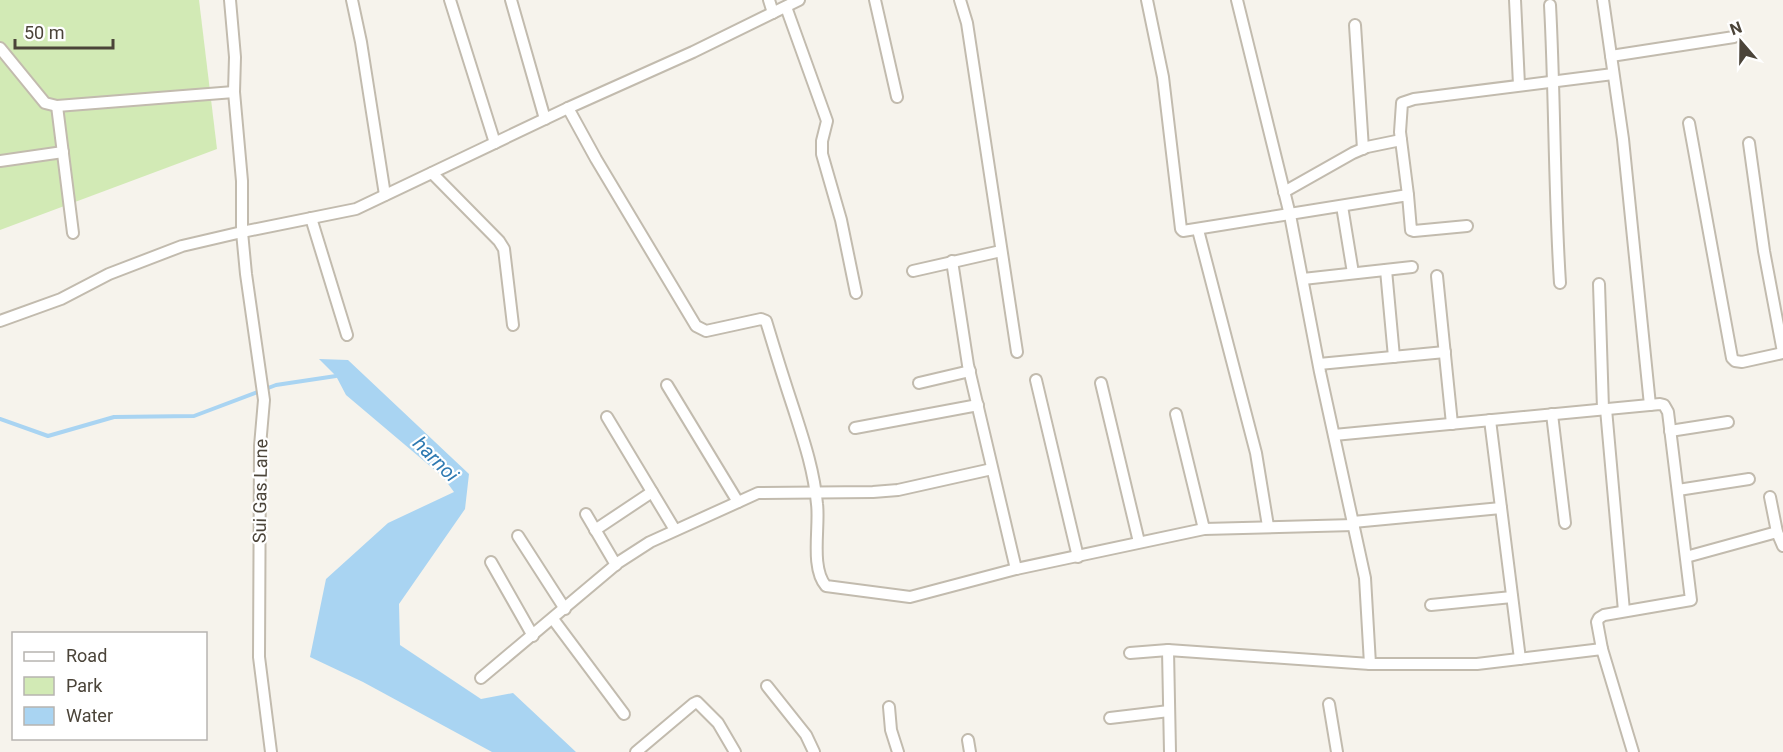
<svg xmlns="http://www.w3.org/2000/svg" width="1783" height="752" font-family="Roboto,sans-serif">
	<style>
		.green { fill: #d2eab5 }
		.water { fill: #a9d4f2 }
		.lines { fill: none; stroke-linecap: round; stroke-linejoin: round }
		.stream { stroke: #a9d4f2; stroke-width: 4 }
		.minor-casing { stroke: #c2bbae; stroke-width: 14 }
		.minor { stroke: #fff; stroke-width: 10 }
		.labels { text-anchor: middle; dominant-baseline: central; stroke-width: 4.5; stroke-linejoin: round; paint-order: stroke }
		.street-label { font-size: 18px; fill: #4b4439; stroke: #fff }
		.water-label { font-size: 20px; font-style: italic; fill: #2e7ab2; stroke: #fff }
	</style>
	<rect width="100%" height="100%" fill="#f6f3ec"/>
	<!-- green -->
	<polygon class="green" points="0,0 199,0 217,149 0,230"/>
	<!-- water -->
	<polygon class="water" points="319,359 348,360 469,474 465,509 399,604 400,645 481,699 513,693 576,752 492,752 363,682 310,657 326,579 388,523 454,492 443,477 346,395 336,376"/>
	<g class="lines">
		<!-- stream -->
		<polyline class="stream" points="0,419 48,436 114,417 194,416 276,385 336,376 338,371"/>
		<defs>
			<g id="minor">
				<polyline points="230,0 235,57 234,92 242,181 242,232 246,274 264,400 260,446 259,657 271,752"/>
				<polyline points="352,0 361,42 385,195"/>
				<polyline points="450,0 495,143"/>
				<polyline points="511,0 545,119"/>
				<polyline points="769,0 773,13"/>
				<polyline points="875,0 897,97"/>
				<polyline points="960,0 967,23 1017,352"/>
				<polyline points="1147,0 1163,77 1181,229 1183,231 1408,195 1411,230 1414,231 1467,226"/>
				<polyline points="1237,0 1290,215 1320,372 1365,578 1370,664"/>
				<polyline points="1515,0 1519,85"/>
				<polyline points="1603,0 1623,139 1650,405"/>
				<path d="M1550,5C1555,98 1554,191 1560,283"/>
				<polyline points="786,7 827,121 822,141 822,154 841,220 856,293"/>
				<polyline points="1355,25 1363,149"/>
				<polyline points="0,48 45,103 57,106 234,92"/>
				<polyline points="1611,56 1734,37"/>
				<polyline points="57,106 73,233"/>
				<path d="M568,108L596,159L696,326L706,331L761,319L766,321C775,351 784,380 794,410C804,441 814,471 817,504C820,526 810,568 826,586L910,597L1016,569L1204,529"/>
				<polyline points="1689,123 1732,358 1735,361 1742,362 1783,353"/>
				<polyline points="1749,143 1764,251 1783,352"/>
				<polyline points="0,161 63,152"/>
				<polyline points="432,173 499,241 504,249 513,325"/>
				<polyline points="1284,192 1353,153 1367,147 1401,140"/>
				<polyline points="1408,195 1400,132 1402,103 1414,99 1613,74"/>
				<polyline points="1342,206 1353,273"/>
				<polyline points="311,218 347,335"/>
				<polyline points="1198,230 1256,453 1268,526"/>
				<polyline points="952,261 968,365 1016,569"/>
				<polyline points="1386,270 1394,357"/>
				<polyline points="913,271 1001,251"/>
				<polyline points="1437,276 1452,424"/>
				<polyline points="1303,279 1412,267"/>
				<polyline points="1599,284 1603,409"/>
				<polyline points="0,321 61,299 109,274 182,246 242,232 356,209 568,108 693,52 799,0"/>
				<polyline points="1319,364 1445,352"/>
				<polyline points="1036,380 1078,557"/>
				<polyline points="919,383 970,371"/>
				<polyline points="1101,383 1139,542"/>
				<polyline points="667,385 738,502"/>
				<polyline points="1606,409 1624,611"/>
				<polyline points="1176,414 1204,529 1354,525"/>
				<polyline points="1552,414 1565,523"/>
				<polyline points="607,417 675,530"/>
				<polyline points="1490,420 1520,659"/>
				<polyline points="855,428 978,405"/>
				<polyline points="1670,431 1728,422"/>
				<polyline points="1334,435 1660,404 1664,405 1668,412 1691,600 1604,615 1599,618 1597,622 1602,649 1633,752"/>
				<polyline points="1678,490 1749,479"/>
				<polyline points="1770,497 1777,532 1783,546"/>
				<polyline points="586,514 616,565"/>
				<polyline points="1353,522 1501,508"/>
				<polyline points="595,530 652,492"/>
				<polyline points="518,536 565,609"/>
				<polyline points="1686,557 1777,532"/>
				<polyline points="491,562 533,636"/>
				<polyline points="1431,605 1512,597"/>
				<polyline points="553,619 624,714"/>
				<polyline points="1168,650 1170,752"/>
				<polyline points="1130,653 1168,650 1370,664 1477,664 1602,649"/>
				<polyline points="481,678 619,562 650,542 758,493 873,492 898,490 992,469"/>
				<polyline points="767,686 806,735 814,752"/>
				<polyline points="1329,704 1337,752"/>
				<polyline points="889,707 891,730 898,752"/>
				<polyline points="1110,718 1169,711"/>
				<polyline points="968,740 970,752"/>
				<polyline points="636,752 693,704 697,702 718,723 735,752"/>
			</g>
		</defs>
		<!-- minor casing -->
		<use href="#minor" class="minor-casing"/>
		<!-- minor -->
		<use href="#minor" class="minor"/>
	</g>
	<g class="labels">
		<!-- street labels -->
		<g class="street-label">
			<text transform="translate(260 491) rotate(-89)">Sui Gas Lane</text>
		</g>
		<!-- water labels -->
		<g class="water-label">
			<text transform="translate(436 459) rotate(45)">harnoi</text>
		</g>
	</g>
	<!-- legend -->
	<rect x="12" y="632" width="195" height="108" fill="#ffffff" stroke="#b7b4b0" stroke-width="1.5"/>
	<rect x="24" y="652" width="30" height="9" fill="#ffffff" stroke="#b7b4b0" stroke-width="1.5"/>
	<text x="66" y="662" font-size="18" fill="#4b4439">Road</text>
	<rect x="24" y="677" width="30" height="18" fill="#d2eab5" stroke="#b7b4b0" stroke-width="1.5"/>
	<text x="66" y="692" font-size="18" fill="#4b4439">Park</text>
	<rect x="24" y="707" width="30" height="18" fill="#a9d4f2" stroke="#b7b4b0" stroke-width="1.5"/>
	<text x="66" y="722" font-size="18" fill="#4b4439">Water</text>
	<!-- north arrow -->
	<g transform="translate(1741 42) rotate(340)" stroke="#ffffff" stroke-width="4.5" paint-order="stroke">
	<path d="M0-4.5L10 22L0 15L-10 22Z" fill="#4b4439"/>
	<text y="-9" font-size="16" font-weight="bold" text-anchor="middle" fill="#4b4439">N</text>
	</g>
	<!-- scale -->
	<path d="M15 39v9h98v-9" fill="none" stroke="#4b4439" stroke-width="3"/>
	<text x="24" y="39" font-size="18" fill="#4b4439" stroke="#ffffff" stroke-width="4.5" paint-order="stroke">50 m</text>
</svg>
